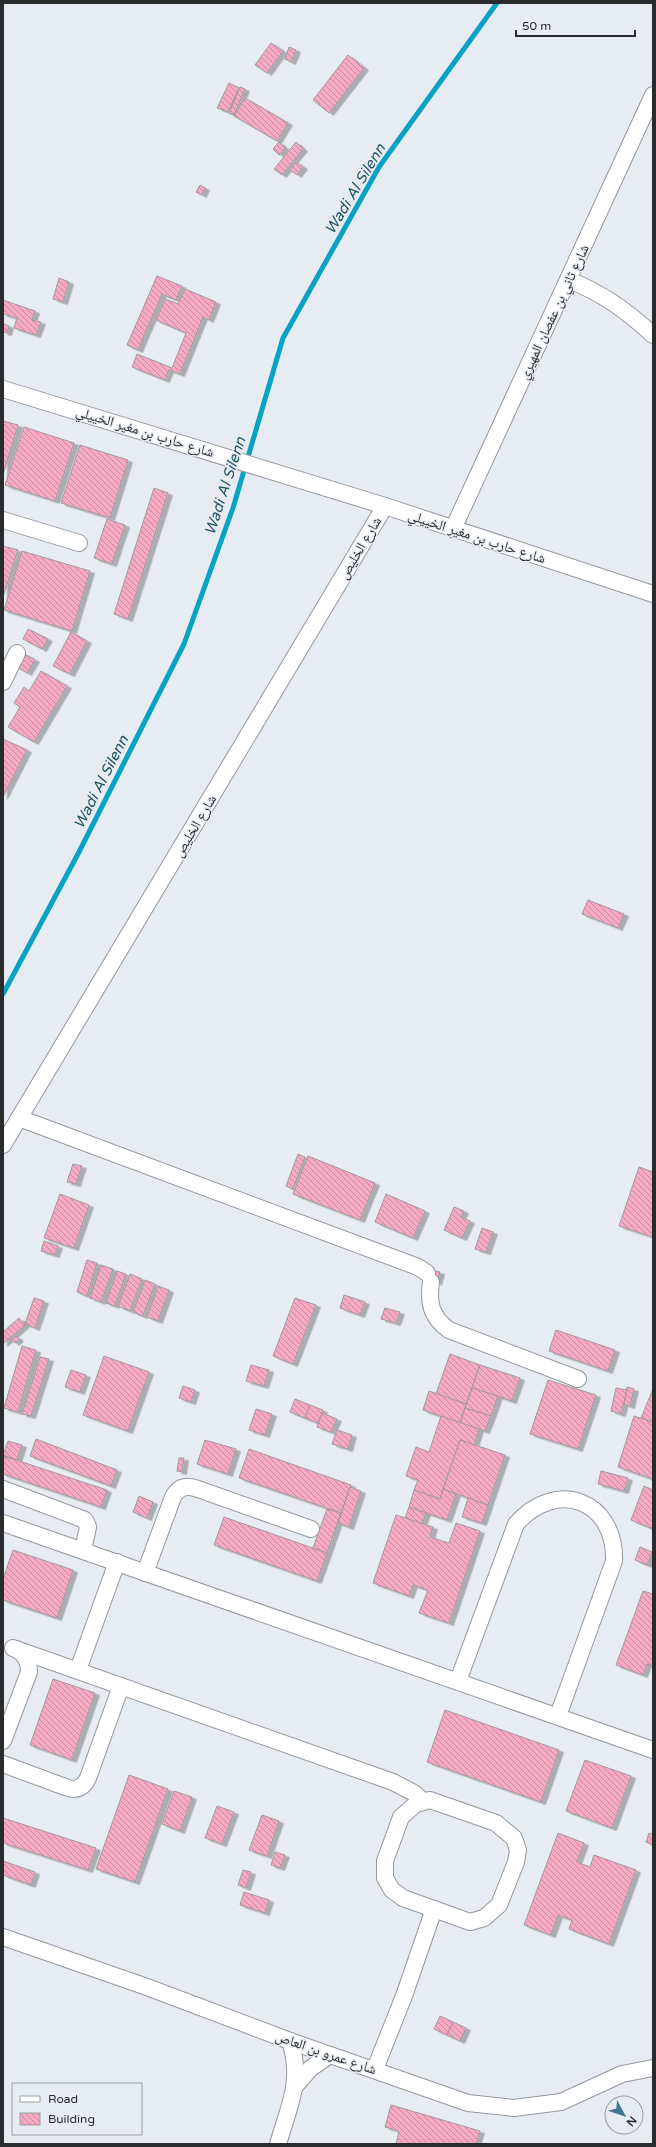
<svg xmlns="http://www.w3.org/2000/svg" width="656" height="2147" font-family="'Varela Round','Noto Naskh Arabic',sans-serif">
	<style>
		.lines { fill: none; stroke-linecap: round; stroke-linejoin: round }
		.stream { stroke: #08a2c5; stroke-width: 5 }
		.building { fill: url(#building-back-hatch); stroke: #a1999c; filter: url(#shadow) }
		.minor-casing { stroke: #94989e; stroke-width: 18 }
		.minor { stroke: #fff; stroke-width: 16 }
		.labels { text-anchor: middle; dominant-baseline: central; stroke-width: 3; stroke-linejoin: round; paint-order: stroke }
		.street-label { font-size: 14px; fill: #292b2d; stroke: #e7ecf2 }
		.water-label { font-size: 15px; font-style: italic; fill: #215564; stroke: #e7ecf2 }
	</style>
	<defs>
		<pattern id="building-back-hatch" width="6" height="6" patternUnits="userSpaceOnUse"><rect width="6" height="6" fill="#f6a9c2"/><path d="M-1 5l2 2M0 0l6 6M5-1l2 2" fill="none" stroke="#c78a9e"/></pattern>
		<filter id="shadow"><feDropShadow dx="4.5" dy="2.5" stdDeviation="0" flood-color="#0004"/></filter>
	</defs>
	<rect width="100%" height="100%" fill="#e7ecf2"/>
	<g class="lines">
		<!-- stream -->
		<polyline class="stream" points="3,994 79,852 184,644 233,508 283,338 379,167 497,3"/>
	</g>
	<!-- building -->
	<g class="building">
		<polygon points="271,43 283,51 267,73 255,65"/>
		<polygon points="289,47 296,50 291,62 285,59"/>
		<polygon points="348,55 364,68 329,113 313,100"/>
		<polygon points="229,83 239,88 228,112 217,108"/>
		<polygon points="240,87 245,89 234,115 229,113"/>
		<polygon points="245,98 288,123 277,141 234,116"/>
		<polygon points="279,142 285,148 279,155 273,149"/>
		<polygon points="296,142 303,149 282,175 274,169"/>
		<polygon points="296,162 303,167 297,175 290,170"/>
		<polygon points="200,185 205,188 202,195 196,192"/>
		<polygon points="157,276 182,286 176,300 162,294 138,350 127,345"/>
		<polygon points="59,278 69,282 63,302 53,299"/>
		<polygon points="185,289 216,302 209,320 203,317 180,374 169,370 165,380 132,367 137,354 172,368 186,333 156,320 165,299 178,304"/>
		<polygon points="3,300 35,311 32,320 41,322 36,335 14,328 17,318 3,314"/>
		<polygon points="4,324 9,326 7,333 3,332"/>
		<polygon points="3,421 18,425 3,475"/>
		<polygon points="24,427 74,443 55,501 5,485"/>
		<polygon points="80,445 128,460 110,518 61,503"/>
		<polygon points="154,488 168,493 128,619 114,614"/>
		<polygon points="107,519 125,525 112,564 94,558"/>
		<polygon points="3,546 18,550 3,597"/>
		<polygon points="22,551 90,571 72,631 4,610"/>
		<polygon points="28,629 48,639 42,649 23,639"/>
		<polygon points="71,632 87,641 70,674 53,666"/>
		<polygon points="25,654 35,660 27,673 17,667"/>
		<polygon points="41,671 67,686 34,742 8,727 20,707 14,703 24,687 29,691"/>
		<polygon points="3,739 27,750 3,797"/>
		<polygon points="588,900 624,914 618,928 582,914"/>
		<polygon points="298,1154 305,1157 293,1189 286,1186"/>
		<polygon points="308,1156 375,1183 360,1220 293,1194"/>
		<polygon points="73,1164 82,1166 76,1184 67,1182"/>
		<polygon points="639,1167 653,1172 653,1237 619,1226"/>
		<polygon points="60,1194 89,1205 74,1248 44,1238"/>
		<polygon points="386,1194 425,1211 413,1238 375,1222"/>
		<polygon points="454,1207 464,1211 461,1217 470,1221 462,1238 444,1230"/>
		<polygon points="482,1228 493,1232 486,1252 475,1249"/>
		<polygon points="44,1241 58,1246 55,1255 41,1251"/>
		<polygon points="87,1260 97,1263 87,1296 77,1292"/>
		<polygon points="101,1265 113,1269 101,1302 90,1298"/>
		<polygon points="428,1269 440,1272 437,1283"/>
		<polygon points="117,1271 126,1274 115,1306 106,1303"/>
		<polygon points="130,1274 142,1279 130,1311 118,1306"/>
		<polygon points="145,1280 155,1284 143,1316 133,1312"/>
		<polygon points="158,1286 169,1290 158,1321 147,1317"/>
		<polygon points="344,1295 365,1302 360,1315 340,1308"/>
		<polygon points="34,1298 44,1301 35,1328 25,1324"/>
		<polygon points="295,1298 316,1305 293,1364 273,1356"/>
		<polygon points="385,1308 400,1312 396,1323 381,1319"/>
		<polygon points="19,1318 25,1325 3,1344 3,1332"/>
		<polygon points="556,1330 615,1350 608,1371 549,1351"/>
		<polygon points="16,1336 19,1339 15,1343 11,1340"/>
		<polygon points="22,1346 36,1350 18,1412 4,1408"/>
		<polygon points="450,1354 480,1365 466,1404 436,1394"/>
		<polygon points="104,1356 149,1372 128,1431 83,1415"/>
		<polygon points="40,1357 49,1359 31,1416 22,1414"/>
		<polygon points="251,1365 269,1370 264,1386 246,1381"/>
		<polygon points="480,1365 520,1378 512,1401 472,1388"/>
		<polygon points="71,1370 86,1375 80,1392 65,1387"/>
		<polygon points="548,1380 596,1395 578,1449 530,1434"/>
		<polygon points="183,1386 195,1390 191,1402 179,1398"/>
		<polygon points="627,1387 634,1389 630,1406 624,1404"/>
		<polygon points="472,1388 498,1396 491,1416 465,1408"/>
		<polygon points="616,1388 627,1390 621,1414 611,1411"/>
		<polygon points="653,1389 653,1422 641,1418"/>
		<polygon points="429,1391 466,1404 460,1423 423,1410"/>
		<polygon points="295,1399 310,1405 305,1418 290,1412"/>
		<polygon points="310,1405 323,1410 318,1423 305,1418"/>
		<polygon points="465,1408 491,1416 485,1431 460,1423"/>
		<polygon points="256,1409 272,1414 265,1435 249,1430"/>
		<polygon points="322,1413 337,1419 331,1432 317,1427"/>
		<polygon points="441,1416 479,1429 474,1445 460,1440 440,1499 414,1490 418,1480 406,1476 416,1447 429,1452"/>
		<polygon points="634,1416 653,1422 653,1479 618,1467"/>
		<polygon points="337,1430 352,1435 348,1449 332,1444"/>
		<polygon points="36,1439 117,1470 111,1486 30,1456"/>
		<polygon points="205,1440 236,1449 228,1474 197,1464"/>
		<polygon points="460,1440 505,1455 488,1505 443,1489"/>
		<polygon points="8,1441 22,1445 17,1460 3,1455"/>
		<polygon points="249,1449 351,1485 341,1513 239,1478"/>
		<polygon points="4,1456 107,1490 101,1507 3,1474"/>
		<polygon points="179,1458 184,1458 182,1472 177,1471"/>
		<polygon points="601,1471 628,1478 624,1491 598,1484"/>
		<polygon points="644,1486 653,1490 653,1529 631,1520"/>
		<polygon points="350,1487 361,1491 349,1527 338,1523"/>
		<polygon points="443,1489 456,1494 447,1520 409,1507 414,1490 440,1499"/>
		<polygon points="139,1496 153,1502 147,1518 133,1512"/>
		<polygon points="468,1498 488,1505 482,1523 462,1517"/>
		<polygon points="409,1507 426,1513 422,1524 405,1518"/>
		<polygon points="327,1509 341,1513 327,1553 313,1548"/>
		<polygon points="396,1515 433,1527 430,1537 449,1543 456,1523 480,1531 449,1623 419,1613 428,1590 413,1585 409,1596 373,1583"/>
		<polygon points="224,1517 327,1553 317,1581 214,1545"/>
		<polygon points="640,1547 652,1552 647,1565 635,1560"/>
		<polygon points="13,1550 73,1570 57,1618 3,1600 3,1579"/>
		<polygon points="643,1591 653,1594 653,1666 647,1664 643,1675 616,1665"/>
		<polygon points="53,1679 95,1693 72,1760 30,1745"/>
		<polygon points="445,1710 559,1750 541,1802 427,1762"/>
		<polygon points="585,1760 631,1776 612,1828 566,1811"/>
		<polygon points="129,1775 168,1789 135,1882 96,1869"/>
		<polygon points="174,1791 192,1797 180,1831 162,1824"/>
		<polygon points="217,1806 234,1812 222,1844 205,1838"/>
		<polygon points="262,1815 279,1821 267,1856 249,1850"/>
		<polygon points="3,1818 96,1848 88,1870 3,1843"/>
		<polygon points="558,1833 584,1843 577,1862 590,1867 594,1855 636,1870 609,1944 569,1929 572,1920 558,1915 551,1935 524,1925"/>
		<polygon points="649,1833 653,1834 653,1845 646,1842"/>
		<polygon points="275,1852 285,1855 280,1868 271,1865"/>
		<polygon points="3,1861 35,1872 31,1885 3,1875"/>
		<polygon points="243,1870 251,1872 246,1888 238,1885"/>
		<polygon points="244,1892 269,1900 265,1913 240,1905"/>
		<polygon points="440,2016 453,2022 447,2035 434,2029"/>
		<polygon points="453,2022 466,2028 460,2041 447,2035"/>
		<polygon points="391,2105 480,2131 476,2144 396,2144 399,2131 385,2127"/>
	</g>
	<g class="lines">
		<defs>
			<g id="minor">
				<path d="M569,280C602,293 627,311 653,335"/>
				<polyline points="3,389 385,506 653,594"/>
				<polyline points="3,520 79,543"/>
				<polyline points="453,529 653,95"/>
				<polyline points="3,682 17,653"/>
				<polyline points="19,1118 418,1267 427,1273"/>
				<polyline points="3,1145 385,506"/>
				<path d="M431,1282C428,1303 431,1317 449,1330L578,1379"/>
				<polyline points="3,1489 85,1520 88,1527 83,1550"/>
				<polyline points="3,1523 653,1750"/>
				<path d="M145,1573L173,1497C178,1488 185,1485 195,1488L311,1529"/>
				<polyline points="13,1648 393,1782 414,1793 423,1801"/>
				<polyline points="78,1670 117,1562"/>
				<path d="M458,1681L516,1524C556,1478 616,1500 614,1561L558,1716"/>
				<path d="M3,1741L29,1672C29,1662 26,1655 16,1649"/>
				<path d="M3,1764L68,1788C77,1791 84,1787 88,1778L121,1686"/>
				<polygon points="430,1800 496,1823 514,1838 518,1850 516,1862 499,1905 484,1918 470,1922 403,1898 392,1890 385,1878 385,1861 401,1817 416,1804"/>
				<polyline points="3,1937 147,1987 290,2041 468,2103 514,2108 561,2102 622,2074 653,2068"/>
				<polyline points="375,2069 404,1996 434,1909"/>
				<polyline points="296,2085 311,2068 330,2055"/>
				<path d="M278,2144C289,2106 303,2081 290,2041"/>
			</g>
		</defs>
		<!-- minor casing -->
		<use href="#minor" class="minor-casing"/>
		<!-- minor -->
		<use href="#minor" class="minor"/>
	</g>
	<g class="labels">
		<!-- street labels -->
		<g class="street-label">
			<text transform="translate(554 312) rotate(-65)">شارع ثاني بن عفصان المهيري</text>
			<text transform="translate(145 432) rotate(17)">شارع حارب بن مغير الخييلي</text>
			<text transform="translate(477 537) rotate(18)">شارع حارب بن مغير الخييلي</text>
			<text transform="translate(360 548) rotate(-59)">شارع الخليص</text>
			<text transform="translate(195 826) rotate(-59)">شارع الخليص</text>
			<text transform="translate(326 2053) rotate(19)">شارع عمرو بن العاص</text>
		</g>
		<!-- water labels -->
		<g class="water-label">
			<text transform="translate(355 189) rotate(-59)">Wadi Al Silenn</text>
			<text transform="translate(225 486) rotate(-72)">Wadi Al Silenn</text>
			<text transform="translate(101 782) rotate(-63)">Wadi Al Silenn</text>
		</g>
	</g>
	<!-- border -->
	<rect width="656" height="2147" fill="none" stroke="#292b2d" stroke-width="8"/>
	<!-- legend -->
	<rect x="12" y="2083" width="130" height="52" fill="#e7ecf2" stroke="#9b9fa3"/>
	<rect x="20" y="2096" width="20" height="6" fill="#ffffff" stroke="#9b9fa3"/>
	<text x="48" y="2103" font-size="12" fill="#292b2d">Road</text>
	<rect x="20" y="2113" width="20" height="12" fill="url(#building-back-hatch)" stroke="#9b9fa3"/>
	<text x="48" y="2123" font-size="12" fill="#292b2d">Building</text>
	<!-- north arrow -->
	<g transform="translate(624 2115) rotate(130)"><circle r="19" fill="#e7ecf2" stroke="#9b9fa3"/>
	<path d="M0-3L7 15L0 10L-7 15Z" fill="#3c798f"/>
	<text y="-6" font-size="11" font-weight="bold" text-anchor="middle" fill="#292b2d">N</text>
	</g>
	<!-- scale -->
	<path d="M516 30v6h119v-6" fill="none" stroke="#292b2d" stroke-width="2"/>
	<text x="522" y="30" font-size="12" fill="#292b2d" stroke="#e7ecf2" stroke-width="3" paint-order="stroke">50 m</text>
</svg>
